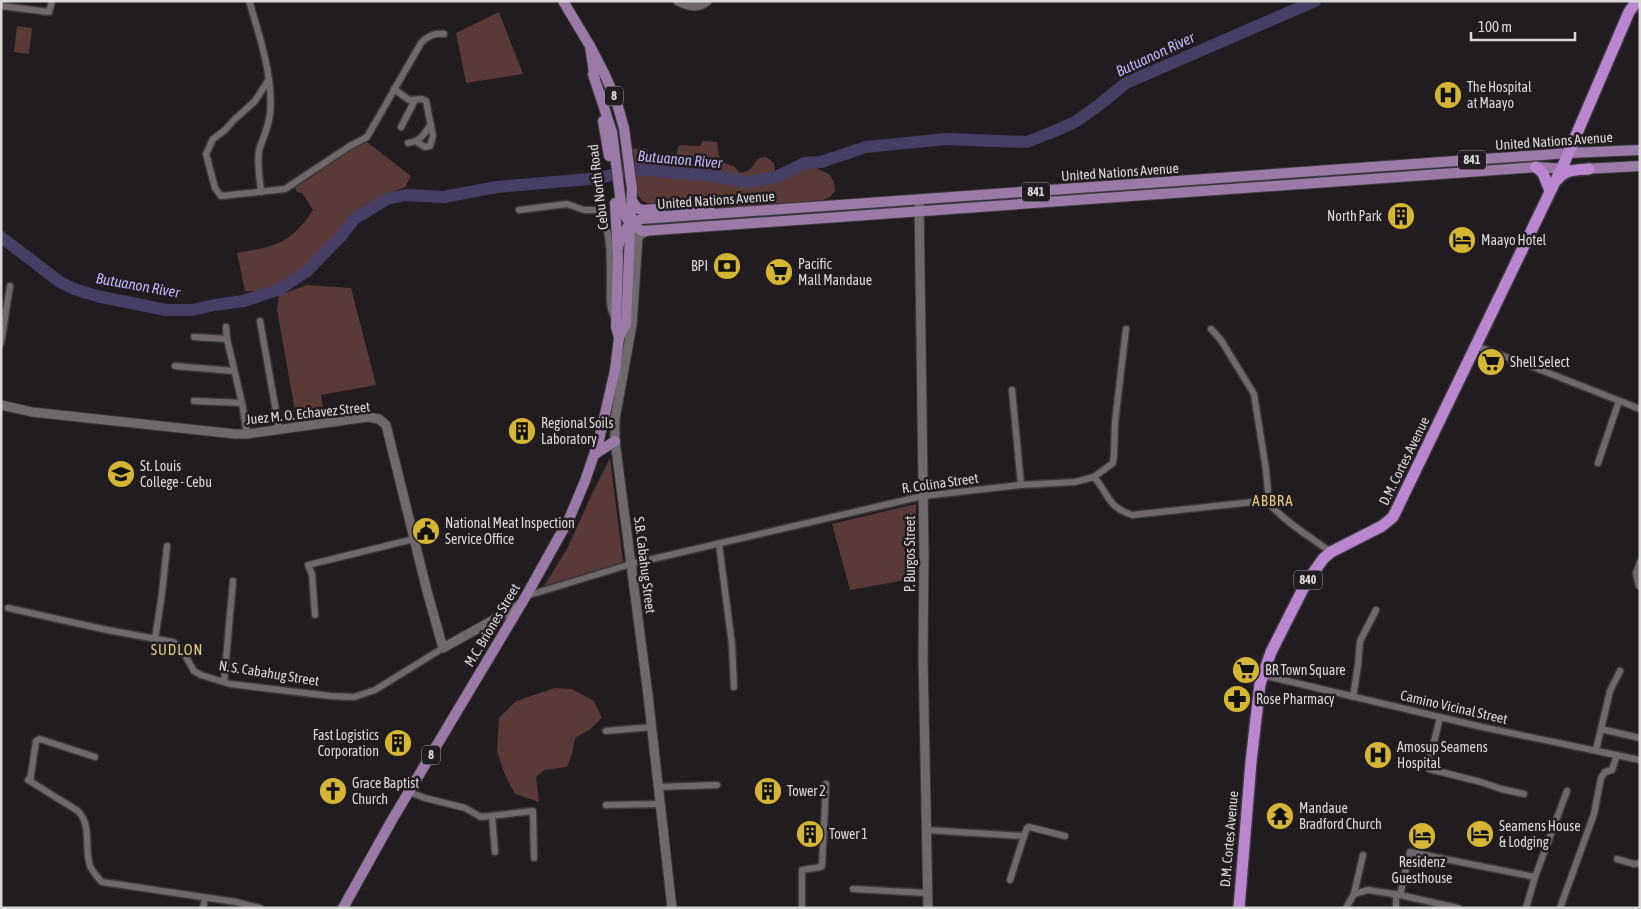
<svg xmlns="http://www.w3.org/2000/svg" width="1641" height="909" font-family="'Asap Condensed',sans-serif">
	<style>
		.green { fill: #5a3a37 }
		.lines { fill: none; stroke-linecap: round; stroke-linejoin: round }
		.river { stroke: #463e65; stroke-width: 12 }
		.street-casing { stroke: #3c393b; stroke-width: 9 }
		.secondary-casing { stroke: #3c393b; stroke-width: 11 }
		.primary-casing { stroke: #3c393b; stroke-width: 12 }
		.highway-casing { stroke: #3c393b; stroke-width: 14 }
		.street { stroke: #6f696d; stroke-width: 6 }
		.secondary { stroke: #6f696d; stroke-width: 9 }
		.primary { stroke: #9b7aa8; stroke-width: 10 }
		.highway { stroke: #b986cf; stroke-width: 11 }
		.labels { text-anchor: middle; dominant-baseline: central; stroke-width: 5; stroke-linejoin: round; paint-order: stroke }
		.shield { fill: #211c1f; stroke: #a29fa1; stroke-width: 1 }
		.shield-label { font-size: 12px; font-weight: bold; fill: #dad7d9 }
		.poi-label { font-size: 14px; fill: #dad7d9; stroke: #211c1f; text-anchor: start }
		.street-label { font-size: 14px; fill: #dad7d9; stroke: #211c1f }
		.water-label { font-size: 15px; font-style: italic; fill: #c0b4f8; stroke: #211c1f }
		.neighbourhood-label { font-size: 15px; letter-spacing: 1px; fill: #dfca7d; stroke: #211c1f }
	</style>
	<rect width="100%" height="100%" fill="#211c1f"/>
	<!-- green -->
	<g class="green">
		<polygon points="499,12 523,74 466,83 456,33"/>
		<polygon points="17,26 32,28 29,54 14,52"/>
		<path d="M703,141L717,142L720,161L735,167L740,173C744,172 749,171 752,167C757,161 756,158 766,157L774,163L775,171L780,174L812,166L829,174L834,182L835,191L830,197L823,200L724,208L702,201L654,205L642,201L638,195L633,149L646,148L652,157L676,156L679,145L700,146Z"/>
		<path d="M367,142L411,176L405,187C385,195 367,201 351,216C345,222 342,229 337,235C326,250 296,279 279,286C268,291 256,292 245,291L237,253C275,246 290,245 313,210L302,193L297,192L295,188L298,184L308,180L338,157Z"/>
		<polygon points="307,285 351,288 376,385 321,395 325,420 297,423 277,309 279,295"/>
		<polygon points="610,458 623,562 544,586 567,549 592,494"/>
		<polygon points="916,504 917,578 850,590 832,524"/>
		<polygon points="555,688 572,689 594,701 602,718 589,730 575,738 572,754 567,767 544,770 536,777 539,802 515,794 505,775 497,751 499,718 516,701"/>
	</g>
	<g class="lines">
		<!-- river -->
		<polyline class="river" points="1,237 60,282 74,289 97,296 166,310 192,310 215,305 244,301 280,289 307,271 341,236 354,219 387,199 406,195 443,197 497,187 600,178 634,169 712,176 747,182 776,177 805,163 821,162 866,147 946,139 1027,142 1055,131 1075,122 1099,105 1126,83 1315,1"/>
		<defs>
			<g id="street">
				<path d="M249,1C259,33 274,80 270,114C269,125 264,136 260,147C256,160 260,178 261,192"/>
				<polyline points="1,6 49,12 52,1"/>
				<path d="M268,81L255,101L234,120L225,130L213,139L206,154L215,188L221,196L285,189L350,146L367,137L421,43C428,36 434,33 444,34"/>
				<polyline points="394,89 409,100 422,99 426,101 433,136 430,146 425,147 417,142"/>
				<polyline points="401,127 415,100"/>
				<path d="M408,143C421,141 424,134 431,124"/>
				<path d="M519,210L567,204L584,210H600C611,229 610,261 610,283C610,296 608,308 616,320"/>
				<polyline points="260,321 279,428"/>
				<polyline points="226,327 227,339 242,403 247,434"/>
				<polyline points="1211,329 1221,340 1254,394 1266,470 1269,504"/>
				<polyline points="194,337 227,339"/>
				<polyline points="1,343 10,286"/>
				<polyline points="1476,346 1536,368 1640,409"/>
				<polyline points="175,366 234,371"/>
				<polyline points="1012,390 1021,485"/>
				<polyline points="194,401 242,403"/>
				<polyline points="1598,463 1619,401"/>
				<path d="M1094,477C1110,495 1106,506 1132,515L1253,502L1269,504C1287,523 1310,537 1331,552"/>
				<polyline points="719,544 732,645 734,687"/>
				<polyline points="1639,586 1636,573 1640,562"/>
				<polyline points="526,596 631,564 923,496 1021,485 1075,482 1094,477 1113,463 1114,454 1115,422 1126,329"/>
				<polyline points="8,608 107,630 173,642 181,648 194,671 201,675 230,684 330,696 354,697 375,690 443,648"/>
				<polyline points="315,615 312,574 308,565 414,539"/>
				<polyline points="155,639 162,593 167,546"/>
				<polyline points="1262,675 1482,727 1640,760"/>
				<polyline points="224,682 233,581"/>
				<polyline points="1353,697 1358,665 1360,641 1376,610"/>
				<polyline points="1440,718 1428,766 1429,769 1481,782 1501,789 1524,794"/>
				<polyline points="1601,729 1640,738"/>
				<polyline points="606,731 652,727"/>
				<polyline points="1596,750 1610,691 1620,671"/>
				<path d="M28,780L78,811C92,825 84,848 90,866C93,872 97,877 102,882L236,902L260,908"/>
				<polyline points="30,781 36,741 40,739 95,757"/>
				<polyline points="658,787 717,785"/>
				<polyline points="409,792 425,798 465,808 481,817 533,811 534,858"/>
				<polyline points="606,805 660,804"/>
				<polyline points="492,816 495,852"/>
				<polyline points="926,830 1024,836 1010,880"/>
				<polyline points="1024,836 1027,828 1029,827 1065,836"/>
				<polyline points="1617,859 1634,864 1640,863"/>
				<polyline points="853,889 927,893"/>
				<polyline points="1354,894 1363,855"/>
				<polyline points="1400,895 1410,852 1535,877"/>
				<polyline points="203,908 205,898"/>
				<polyline points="802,908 802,870 821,867 822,866 826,784"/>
				<polyline points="1346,908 1354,894 1368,890 1400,895 1458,908"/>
				<polyline points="1396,908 1396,894"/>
				<polyline points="1526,908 1535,877 1567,791"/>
				<polyline points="1560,908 1594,814 1601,778 1605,772 1612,770 1617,755"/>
			</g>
			<g id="secondary">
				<path d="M678,1C688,6 698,9 707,1"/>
				<polyline points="919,200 924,553 923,656 928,908"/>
				<polyline points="648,231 641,234 638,238 632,325 615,419 615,441 648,695 672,908"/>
				<polyline points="1,405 32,412 235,434 247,434 368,417 379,419 386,425 427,591 443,648 522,604"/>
			</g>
			<g id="primary">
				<polyline points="563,1 590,46 604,73 616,100 624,128 632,189 626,323 619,338"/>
				<polyline points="590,46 595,80"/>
				<polyline points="593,74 612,132 622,211 630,224 642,231 1482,171 1536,167 1568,169"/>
				<polyline points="603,121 609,156"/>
				<polyline points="1583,169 1640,166"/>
				<polyline points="632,201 637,208 642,210 686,207 710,211"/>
				<path d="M618,248C621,234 627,222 642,219L1569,153L1640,150"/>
				<polyline points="595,454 615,441"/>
				<polyline points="343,908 392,820 526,596 569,519 585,481 599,440 615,370 619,338 616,327 618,259 615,203"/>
			</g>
			<g id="highway">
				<polyline points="1536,167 1543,173 1550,191"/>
				<path d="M1558,179C1565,169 1578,170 1589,169"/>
				<polyline points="1239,908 1251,762 1260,684 1271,652 1306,583 1323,559 1331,552 1382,526 1393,517 1565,161 1629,12 1637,1"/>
			</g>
		</defs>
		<!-- street casing -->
		<use href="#street" class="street-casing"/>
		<!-- secondary casing -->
		<use href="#secondary" class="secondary-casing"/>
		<!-- primary casing -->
		<use href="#primary" class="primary-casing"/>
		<!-- highway casing -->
		<use href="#highway" class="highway-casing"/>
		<!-- street -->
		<use href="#street" class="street"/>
		<!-- secondary -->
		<use href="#secondary" class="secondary"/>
		<!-- primary -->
		<use href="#primary" class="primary"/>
		<!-- highway -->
		<use href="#highway" class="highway"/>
	</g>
	<!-- icons -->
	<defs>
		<symbol id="hospital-disc" viewBox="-11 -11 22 22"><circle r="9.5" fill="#d5b534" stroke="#211c1f"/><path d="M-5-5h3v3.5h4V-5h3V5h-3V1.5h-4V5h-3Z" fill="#111"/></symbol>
		<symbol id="building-disc" viewBox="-11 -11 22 22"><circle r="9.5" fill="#d5b534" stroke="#211c1f"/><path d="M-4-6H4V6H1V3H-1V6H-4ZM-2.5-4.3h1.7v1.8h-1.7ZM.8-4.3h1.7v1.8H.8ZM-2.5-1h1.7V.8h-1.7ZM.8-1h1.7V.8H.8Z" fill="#111"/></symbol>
		<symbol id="hotel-disc" viewBox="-11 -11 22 22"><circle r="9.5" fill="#d5b534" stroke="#211c1f"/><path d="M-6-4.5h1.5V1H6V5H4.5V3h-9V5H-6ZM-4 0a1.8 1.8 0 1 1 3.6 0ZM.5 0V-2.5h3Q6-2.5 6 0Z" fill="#111"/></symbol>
		<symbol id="bank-disc" viewBox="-11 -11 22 22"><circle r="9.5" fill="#d5b534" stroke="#211c1f"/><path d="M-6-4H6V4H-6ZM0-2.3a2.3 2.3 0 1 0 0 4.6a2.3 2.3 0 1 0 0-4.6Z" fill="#111"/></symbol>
		<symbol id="supermarket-disc" viewBox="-11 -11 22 22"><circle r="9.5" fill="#d5b534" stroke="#211c1f"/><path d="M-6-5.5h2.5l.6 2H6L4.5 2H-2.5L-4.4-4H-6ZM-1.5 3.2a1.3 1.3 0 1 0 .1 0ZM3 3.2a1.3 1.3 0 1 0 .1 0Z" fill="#111"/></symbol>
		<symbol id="university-disc" viewBox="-11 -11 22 22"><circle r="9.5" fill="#d5b534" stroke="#211c1f"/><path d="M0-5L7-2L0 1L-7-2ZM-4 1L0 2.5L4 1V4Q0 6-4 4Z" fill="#111"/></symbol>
		<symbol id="civic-disc" viewBox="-11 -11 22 22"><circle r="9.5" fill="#d5b534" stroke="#211c1f"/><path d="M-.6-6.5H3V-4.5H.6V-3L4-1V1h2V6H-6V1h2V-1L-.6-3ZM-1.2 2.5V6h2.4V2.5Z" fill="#111"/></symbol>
		<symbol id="pharmacy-disc" viewBox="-11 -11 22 22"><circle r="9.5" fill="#d5b534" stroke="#211c1f"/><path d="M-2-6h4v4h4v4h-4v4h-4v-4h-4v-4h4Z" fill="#111"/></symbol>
		<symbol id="church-disc" viewBox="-11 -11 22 22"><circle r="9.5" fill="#d5b534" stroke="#211c1f"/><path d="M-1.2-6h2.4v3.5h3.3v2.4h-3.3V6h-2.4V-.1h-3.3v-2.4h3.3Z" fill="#111"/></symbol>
		<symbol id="temple-disc" viewBox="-11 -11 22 22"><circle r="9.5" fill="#d5b534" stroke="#211c1f"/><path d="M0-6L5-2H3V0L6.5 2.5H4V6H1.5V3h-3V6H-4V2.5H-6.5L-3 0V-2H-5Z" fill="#111"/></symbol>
	</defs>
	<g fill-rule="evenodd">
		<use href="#hospital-disc" x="1432" y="79" width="32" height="32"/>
		<use href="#building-disc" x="1385" y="200" width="32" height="32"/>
		<use href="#hotel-disc" x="1446" y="224" width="32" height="32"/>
		<use href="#bank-disc" x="711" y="250" width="32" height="32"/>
		<use href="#supermarket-disc" x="763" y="256" width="32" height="32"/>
		<use href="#supermarket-disc" x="1475" y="346" width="32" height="32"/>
		<use href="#building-disc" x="506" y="415" width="32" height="32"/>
		<use href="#university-disc" x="105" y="458" width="32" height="32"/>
		<use href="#civic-disc" x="410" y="515" width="32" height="32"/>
		<use href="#supermarket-disc" x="1230" y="654" width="32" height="32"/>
		<use href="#pharmacy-disc" x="1221" y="683" width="32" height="32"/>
		<use href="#building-disc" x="382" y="727" width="32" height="32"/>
		<use href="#hospital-disc" x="1362" y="739" width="32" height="32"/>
		<use href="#church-disc" x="317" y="775" width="32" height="32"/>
		<use href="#building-disc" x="752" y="775" width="32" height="32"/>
		<use href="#temple-disc" x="1264" y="800" width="32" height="32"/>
		<use href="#building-disc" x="794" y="818" width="32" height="32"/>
		<use href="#hotel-disc" x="1464" y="818" width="32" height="32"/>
		<use href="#hotel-disc" x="1406" y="820" width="32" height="32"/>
	</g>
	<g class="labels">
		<!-- shield labels -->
		<g class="shield">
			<rect x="605" y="86.5" width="18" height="19" rx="4"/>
			<rect x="1458" y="150.5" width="28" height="19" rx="4"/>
			<rect x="1022" y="182.5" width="28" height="19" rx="4"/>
			<rect x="1294" y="570.5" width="28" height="19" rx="4"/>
			<rect x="422" y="745.5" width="18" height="19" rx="4"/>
		</g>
		<g class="shield-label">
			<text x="614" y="96">8</text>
			<text x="1472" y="160">841</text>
			<text x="1036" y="192">841</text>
			<text x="1308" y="580">840</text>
			<text x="431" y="755">8</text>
		</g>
		<!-- poi labels -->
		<g class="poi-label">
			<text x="1467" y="87">The Hospital<tspan x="1467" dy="16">at Maayo</tspan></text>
			<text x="1382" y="216" text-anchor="end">North Park</text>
			<text x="1481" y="240">Maayo Hotel</text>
			<text x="798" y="264">Pacific<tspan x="798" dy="16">Mall Mandaue</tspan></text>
			<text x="708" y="266" text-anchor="end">BPI</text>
			<text x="1510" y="362">Shell Select</text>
			<text x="541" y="423">Regional Soils<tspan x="541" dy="16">Laboratory</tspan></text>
			<text x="140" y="466">St. Louis<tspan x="140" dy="16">College - Cebu</tspan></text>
			<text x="445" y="523">National Meat Inspection<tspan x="445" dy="16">Service Office</tspan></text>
			<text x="1265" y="670">BR Town Square</text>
			<text x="1256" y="699">Rose Pharmacy</text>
			<text x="379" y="735" text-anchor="end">Fast Logistics<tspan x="379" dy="16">Corporation</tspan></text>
			<text x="1397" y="747">Amosup Seamens<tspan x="1397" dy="16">Hospital</tspan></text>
			<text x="352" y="783">Grace Baptist<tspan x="352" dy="16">Church</tspan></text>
			<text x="787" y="791">Tower 2</text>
			<text x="1299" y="808">Mandaue<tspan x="1299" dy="16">Bradford Church</tspan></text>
			<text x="1499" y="826">Seamens House<tspan x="1499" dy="16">&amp; Lodging</tspan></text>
			<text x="829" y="834">Tower 1</text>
			<text x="1422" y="862" text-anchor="middle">Residenz<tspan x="1422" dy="16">Guesthouse</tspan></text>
		</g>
		<!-- street labels -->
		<g class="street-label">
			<text transform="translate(1554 141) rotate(-4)">United Nations Avenue</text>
			<text transform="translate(1120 172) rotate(-4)">United Nations Avenue</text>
			<text transform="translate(598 187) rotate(-97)">Cebu North Road</text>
			<text transform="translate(716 200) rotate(-4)">United Nations Avenue</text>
			<text transform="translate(308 413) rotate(-6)">Juez M. O. Echavez Street</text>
			<text transform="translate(1404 461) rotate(-64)">D.M. Cortes Avenue</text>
			<text transform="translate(940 483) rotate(-8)">R. Colina Street</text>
			<text transform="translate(910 554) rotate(-90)">P. Burgos Street</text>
			<text transform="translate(645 565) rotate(83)">S.B. Cabahug Street</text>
			<text transform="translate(492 625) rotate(-59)">M.C. Briones Street</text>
			<text transform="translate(269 673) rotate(9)">N. S. Cabahug Street</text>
			<text transform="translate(1454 707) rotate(13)">Camino Vicinal Street</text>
			<text transform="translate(1229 839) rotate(-85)">D.M. Cortes Avenue</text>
		</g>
		<!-- water labels -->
		<g class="water-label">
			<text transform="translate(1155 54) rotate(-25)">Butuanon River</text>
			<text transform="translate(680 159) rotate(5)">Butuanon River</text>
			<text transform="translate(138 285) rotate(10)">Butuanon River</text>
		</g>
		<!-- neighbourhood labels -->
		<g class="neighbourhood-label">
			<text x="1273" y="500">ABBRA</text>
			<text x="177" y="649">SUDLON</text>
		</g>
	</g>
	<!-- border -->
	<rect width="1641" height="909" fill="none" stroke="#dad7d9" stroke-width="5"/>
	<!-- scale -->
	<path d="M1471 32v8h104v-8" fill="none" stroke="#dad7d9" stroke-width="2.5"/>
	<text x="1478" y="32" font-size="15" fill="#dad7d9" stroke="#211c1f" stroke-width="4" paint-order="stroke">100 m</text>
</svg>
